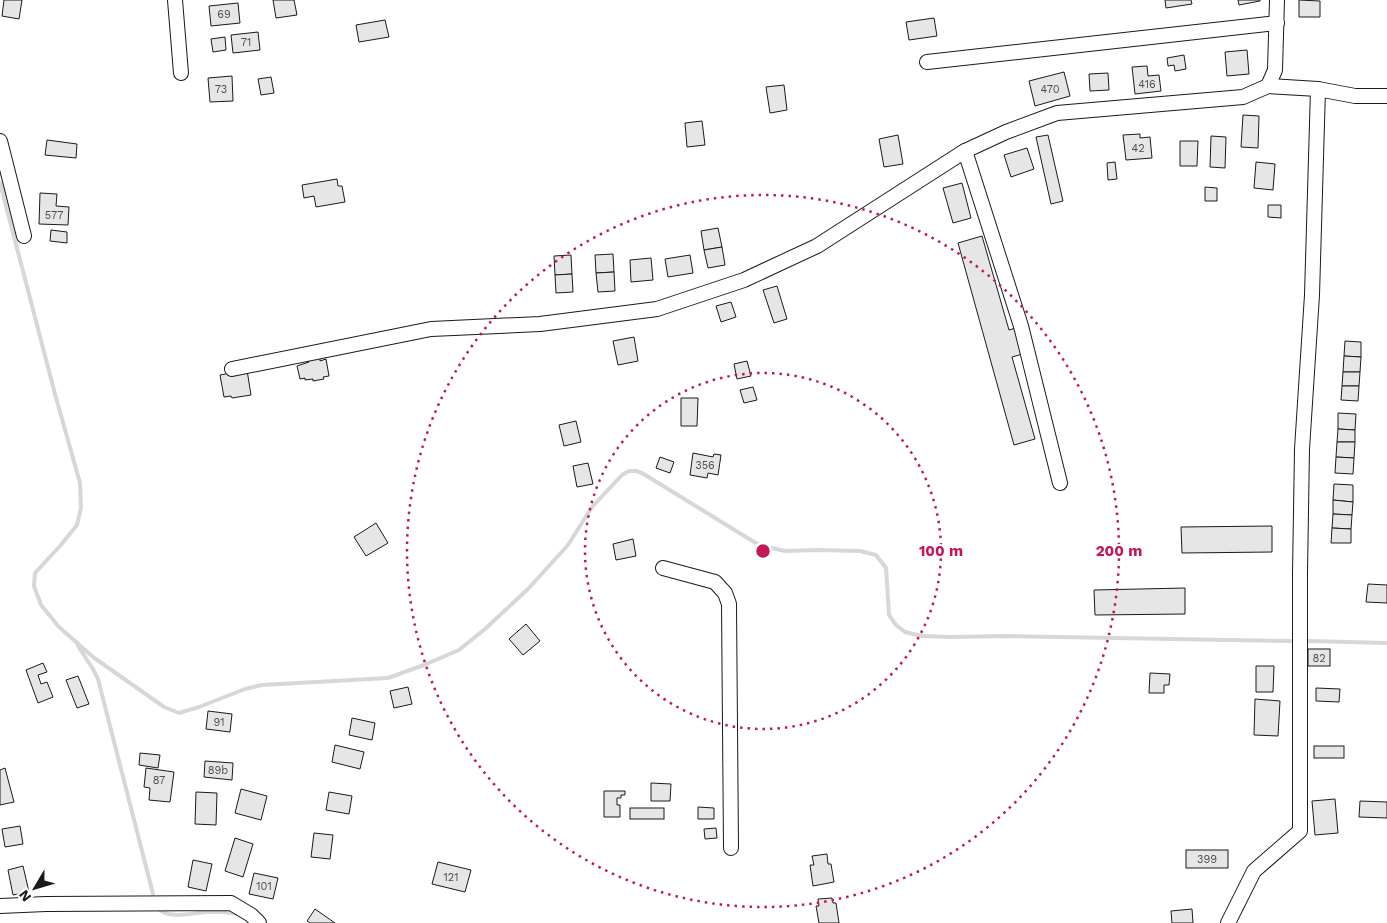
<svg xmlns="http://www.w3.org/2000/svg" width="1387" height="923" font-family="'Work Sans',sans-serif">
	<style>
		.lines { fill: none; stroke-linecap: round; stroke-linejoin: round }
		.stream { stroke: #d7d7d7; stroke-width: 4 }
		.building { fill: #e6e6e6; stroke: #1a1a1a }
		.minor-casing { stroke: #1a1a1a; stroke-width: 16 }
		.minor { stroke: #fff; stroke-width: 14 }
		.ring { fill: none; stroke: #c2185b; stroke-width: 2.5; stroke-dasharray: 2.5 5 }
		.labels { text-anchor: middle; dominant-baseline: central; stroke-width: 4; stroke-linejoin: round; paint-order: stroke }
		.number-label { font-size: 11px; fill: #4d4d4d }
		.centre { fill: #c2185b; stroke: #fff; stroke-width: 2.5 }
		.ring-label { font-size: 15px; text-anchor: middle; font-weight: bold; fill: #c2185b; stroke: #fff; stroke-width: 4; stroke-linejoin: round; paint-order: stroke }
	</style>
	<rect width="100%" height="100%" fill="#fff"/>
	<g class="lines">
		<!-- stream -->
		<g class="stream">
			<polyline points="0,183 55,394 80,483 81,508 77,525 60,546 35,573 34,586 41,605 59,627 93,657 164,707 179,713 199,707 245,689 262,685 388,678 424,665 459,650 485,629 528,589 568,545 592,507 622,475 629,471 636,471 642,473 759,545 785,551 818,550 860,551 876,555 886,568 889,615 896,625 905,632 922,636 950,637 1008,636 1290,641"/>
			<polyline points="1309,641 1387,643"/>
			<polyline points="78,646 93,669 98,679 153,894"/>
			<path d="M157,908C170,920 191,913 207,912C218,911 228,912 238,914"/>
		</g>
	</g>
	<!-- building -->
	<g class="building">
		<polygon points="4,0 22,0 19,19 2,16"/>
		<polygon points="273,0 294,0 297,15 276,18"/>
		<polygon points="1165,0 1191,0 1192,4 1166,8"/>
		<polygon points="1238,0 1260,0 1260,1 1239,5"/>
		<polygon points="1299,0 1320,1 1320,17 1299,17"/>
		<polygon points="238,3 240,23 211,26 209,6"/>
		<polygon points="934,18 937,36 909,40 906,22"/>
		<polygon points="385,20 389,37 359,42 356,25"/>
		<polygon points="258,32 260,50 233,53 231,35"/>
		<polygon points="225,37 226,50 213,52 211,39"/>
		<polygon points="1247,50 1249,74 1227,76 1225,52"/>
		<polygon points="1184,55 1186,69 1175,71 1174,65 1168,66 1167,58"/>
		<polygon points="1147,66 1148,76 1159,75 1161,91 1135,94 1132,67"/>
		<polygon points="1064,72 1070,96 1035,106 1029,81"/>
		<polygon points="1108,73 1109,90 1090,91 1089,74"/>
		<polygon points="232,76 233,101 210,102 208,78"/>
		<polygon points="271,77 274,93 261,95 258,79"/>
		<polygon points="784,85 787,110 770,113 766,87"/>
		<polygon points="1243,115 1259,116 1258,148 1241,147"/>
		<polygon points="702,121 705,145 687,147 685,123"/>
		<polygon points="1140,134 1140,138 1150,137 1152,158 1126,160 1123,135"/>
		<polygon points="898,135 903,164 884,167 879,139"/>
		<polygon points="1048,135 1063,201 1051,204 1036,137"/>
		<polygon points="1211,136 1226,137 1225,168 1210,167"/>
		<polygon points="47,140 77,144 76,158 45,155"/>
		<polygon points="1180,141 1198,141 1197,166 1180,166"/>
		<polygon points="1027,148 1034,169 1011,177 1004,155"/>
		<polygon points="1115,162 1117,179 1108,180 1107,163"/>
		<polygon points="1256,162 1275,164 1273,190 1254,188"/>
		<polygon points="337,179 338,186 342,186 345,202 316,207 314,196 304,198 302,185"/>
		<polygon points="962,183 971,218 953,223 943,188"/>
		<polygon points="1205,187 1217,188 1217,201 1205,201"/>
		<polygon points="40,193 57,194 56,206 69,207 68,225 39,224"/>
		<polygon points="1268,205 1281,205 1281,218 1268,217"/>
		<polygon points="718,228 722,247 704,250 701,231"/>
		<polygon points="51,230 67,232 67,243 50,241"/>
		<polygon points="982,236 1009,330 1019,327 1026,353 1012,357 1035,439 1014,445 958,243"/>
		<polygon points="722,247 725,265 708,268 704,250"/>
		<polygon points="613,254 614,272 596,273 595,255"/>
		<polygon points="571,255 572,274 555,275 554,256"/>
		<polygon points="690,255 693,273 668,277 665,259"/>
		<polygon points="651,258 653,280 631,282 630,260"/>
		<polygon points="614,272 615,291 598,292 596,273"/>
		<polygon points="572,274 573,292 556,293 555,275"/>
		<polygon points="777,286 787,319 774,323 763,290"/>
		<polygon points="731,302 736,317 721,322 716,306"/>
		<polygon points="634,337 638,361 618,365 613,341"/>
		<polygon points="1345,341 1361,342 1361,357 1344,356"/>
		<polygon points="1344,356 1361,357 1360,372 1343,372"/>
		<polygon points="320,358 320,361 326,359 329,376 323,377 324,379 313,381 313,379 305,380 305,378 300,379 297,366 309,362 308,360"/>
		<polygon points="747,361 751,376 737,379 734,364"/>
		<polygon points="247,370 251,395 232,398 231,396 224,397 220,375"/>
		<polygon points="1343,372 1360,372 1359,386 1342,386"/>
		<polygon points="1342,386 1359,386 1358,401 1341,400"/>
		<polygon points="753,387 757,400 744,403 740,390"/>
		<polygon points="681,398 698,398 697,426 681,426"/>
		<polygon points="1338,413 1356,414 1355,430 1338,429"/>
		<polygon points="576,421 581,442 564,446 559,425"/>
		<polygon points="1338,429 1355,430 1355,442 1337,442"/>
		<polygon points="1337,442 1355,442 1354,458 1336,457"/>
		<polygon points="693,453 713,457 714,454 721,455 718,475 708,473 707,478 690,475"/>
		<polygon points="660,457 674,462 670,473 656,468"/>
		<polygon points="1336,457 1354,458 1353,474 1335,473"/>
		<polygon points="588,463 593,484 577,487 573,466"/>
		<polygon points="1334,484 1353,485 1353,502 1333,500"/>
		<polygon points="1333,500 1353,502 1352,515 1333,514"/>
		<polygon points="1333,514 1352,515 1351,529 1332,528"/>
		<polygon points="376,523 388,543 366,556 354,537"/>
		<polygon points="1272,526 1272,552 1182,553 1181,527"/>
		<polygon points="1332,528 1351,529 1351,543 1331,543"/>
		<polygon points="633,539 636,556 616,560 613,544"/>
		<polygon points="1368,584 1387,585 1387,603 1366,602"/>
		<polygon points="1185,588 1185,614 1095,615 1094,590"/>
		<polygon points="526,624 540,641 523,655 509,639"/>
		<rect x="1308" y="649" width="22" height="17"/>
		<polygon points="43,663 47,672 38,675 41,684 47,682 53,697 38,703 26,670"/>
		<polygon points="1256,666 1274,666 1273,692 1256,692"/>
		<polygon points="1150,673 1170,674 1169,685 1164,685 1164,693 1149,693"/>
		<polygon points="78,676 89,704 77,708 66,680"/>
		<polygon points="408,687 412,704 394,708 390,691"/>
		<polygon points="1316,688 1340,689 1339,702 1316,701"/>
		<polygon points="1255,699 1280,701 1278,736 1254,735"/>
		<polygon points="208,711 232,714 230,732 206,729"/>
		<polygon points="352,718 375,723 372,740 349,735"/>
		<polygon points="335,745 364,752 360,769 332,762"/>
		<rect x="1314" y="746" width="30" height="12"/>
		<polygon points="140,753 160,755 158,768 139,765"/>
		<polygon points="205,761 233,763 232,780 204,777"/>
		<polygon points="5,768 14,802 0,805 0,770"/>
		<polygon points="146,768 174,772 170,802 149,800 150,788 144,787"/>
		<polygon points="651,783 671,784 670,801 651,801"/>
		<polygon points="241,789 267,796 261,820 235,813"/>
		<polygon points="604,791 625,791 625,795 621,795 621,798 617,798 617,805 620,805 620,817 604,817"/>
		<polygon points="196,792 217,793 216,825 195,824"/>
		<polygon points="329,792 352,796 349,814 326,810"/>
		<polygon points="1335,799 1338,833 1315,835 1312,801"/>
		<polygon points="1360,801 1387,802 1387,818 1359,817"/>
		<polygon points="698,807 714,808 714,819 698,819"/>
		<rect x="630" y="808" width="34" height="11"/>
		<polygon points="20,826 23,844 5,847 2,829"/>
		<polygon points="716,828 717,838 705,839 704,829"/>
		<polygon points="314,833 333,835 330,859 311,857"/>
		<polygon points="235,838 253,844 243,877 225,871"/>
		<rect x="1186" y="850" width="42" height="18"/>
		<polygon points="827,854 828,864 831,864 834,882 813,886 810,865 814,865 812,856"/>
		<polygon points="193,860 212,864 206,891 188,887"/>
		<polygon points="438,862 471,870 465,892 432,884"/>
		<polygon points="23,866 29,892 13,895 8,870"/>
		<polygon points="254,873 278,878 273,899 249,894"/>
		<polygon points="832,898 833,903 836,903 839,923 819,923 816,906 819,906 818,899"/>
		<polygon points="315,909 335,923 310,923 307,921"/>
		<polygon points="1192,909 1193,923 1172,923 1171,911"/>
	</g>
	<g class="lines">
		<defs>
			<g id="minor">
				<polyline points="175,0 181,73"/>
				<polyline points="927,62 1277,23"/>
				<polyline points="1268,86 1318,89"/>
				<polyline points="0,141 24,236"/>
				<polyline points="965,151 1006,132 1057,113 1243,97 1268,86 1275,70 1277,0"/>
				<polyline points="232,369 431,329 540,324 657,309 744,280 817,246 965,151 1021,326 1060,483"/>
				<polyline points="663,568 715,582 725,593 729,604 731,848"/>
				<polyline points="0,906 46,904 231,903 251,915 259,923"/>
				<polyline points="1228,923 1254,871 1300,831 1300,573 1302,449 1312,295 1318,89 1355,96 1387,96"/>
			</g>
		</defs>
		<!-- minor casing -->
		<use href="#minor" class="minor-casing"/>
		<!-- minor -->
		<use href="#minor" class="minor"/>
	</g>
	<!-- distance rings -->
	<g class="ring">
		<circle cx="763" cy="551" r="178"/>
		<circle cx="763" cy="551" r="356"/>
	</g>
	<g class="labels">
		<!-- number labels -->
		<g class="number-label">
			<text x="224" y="14">69</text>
			<text x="246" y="42">71</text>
			<text x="1147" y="84">416</text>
			<text x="221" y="89">73</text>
			<text x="1050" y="89">470</text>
			<text x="1138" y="148">42</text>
			<text x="54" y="215">577</text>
			<text x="705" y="465">356</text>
			<text x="1319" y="658">82</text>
			<text x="219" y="722">91</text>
			<text x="218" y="770">89b</text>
			<text x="159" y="780">87</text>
			<text x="1207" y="859">399</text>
			<text x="451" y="877">121</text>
			<text x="264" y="886">101</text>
		</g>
	</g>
	<circle cx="763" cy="551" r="8" class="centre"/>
	<g class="ring-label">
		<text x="941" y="556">100 m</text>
		<text x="1119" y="556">200 m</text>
	</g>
	<!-- north arrow -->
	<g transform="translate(35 888) rotate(232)" stroke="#ffffff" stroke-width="4" paint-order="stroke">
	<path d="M0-4L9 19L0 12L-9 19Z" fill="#1a1a1a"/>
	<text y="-8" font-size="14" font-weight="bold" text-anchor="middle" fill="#1a1a1a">N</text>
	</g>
</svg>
